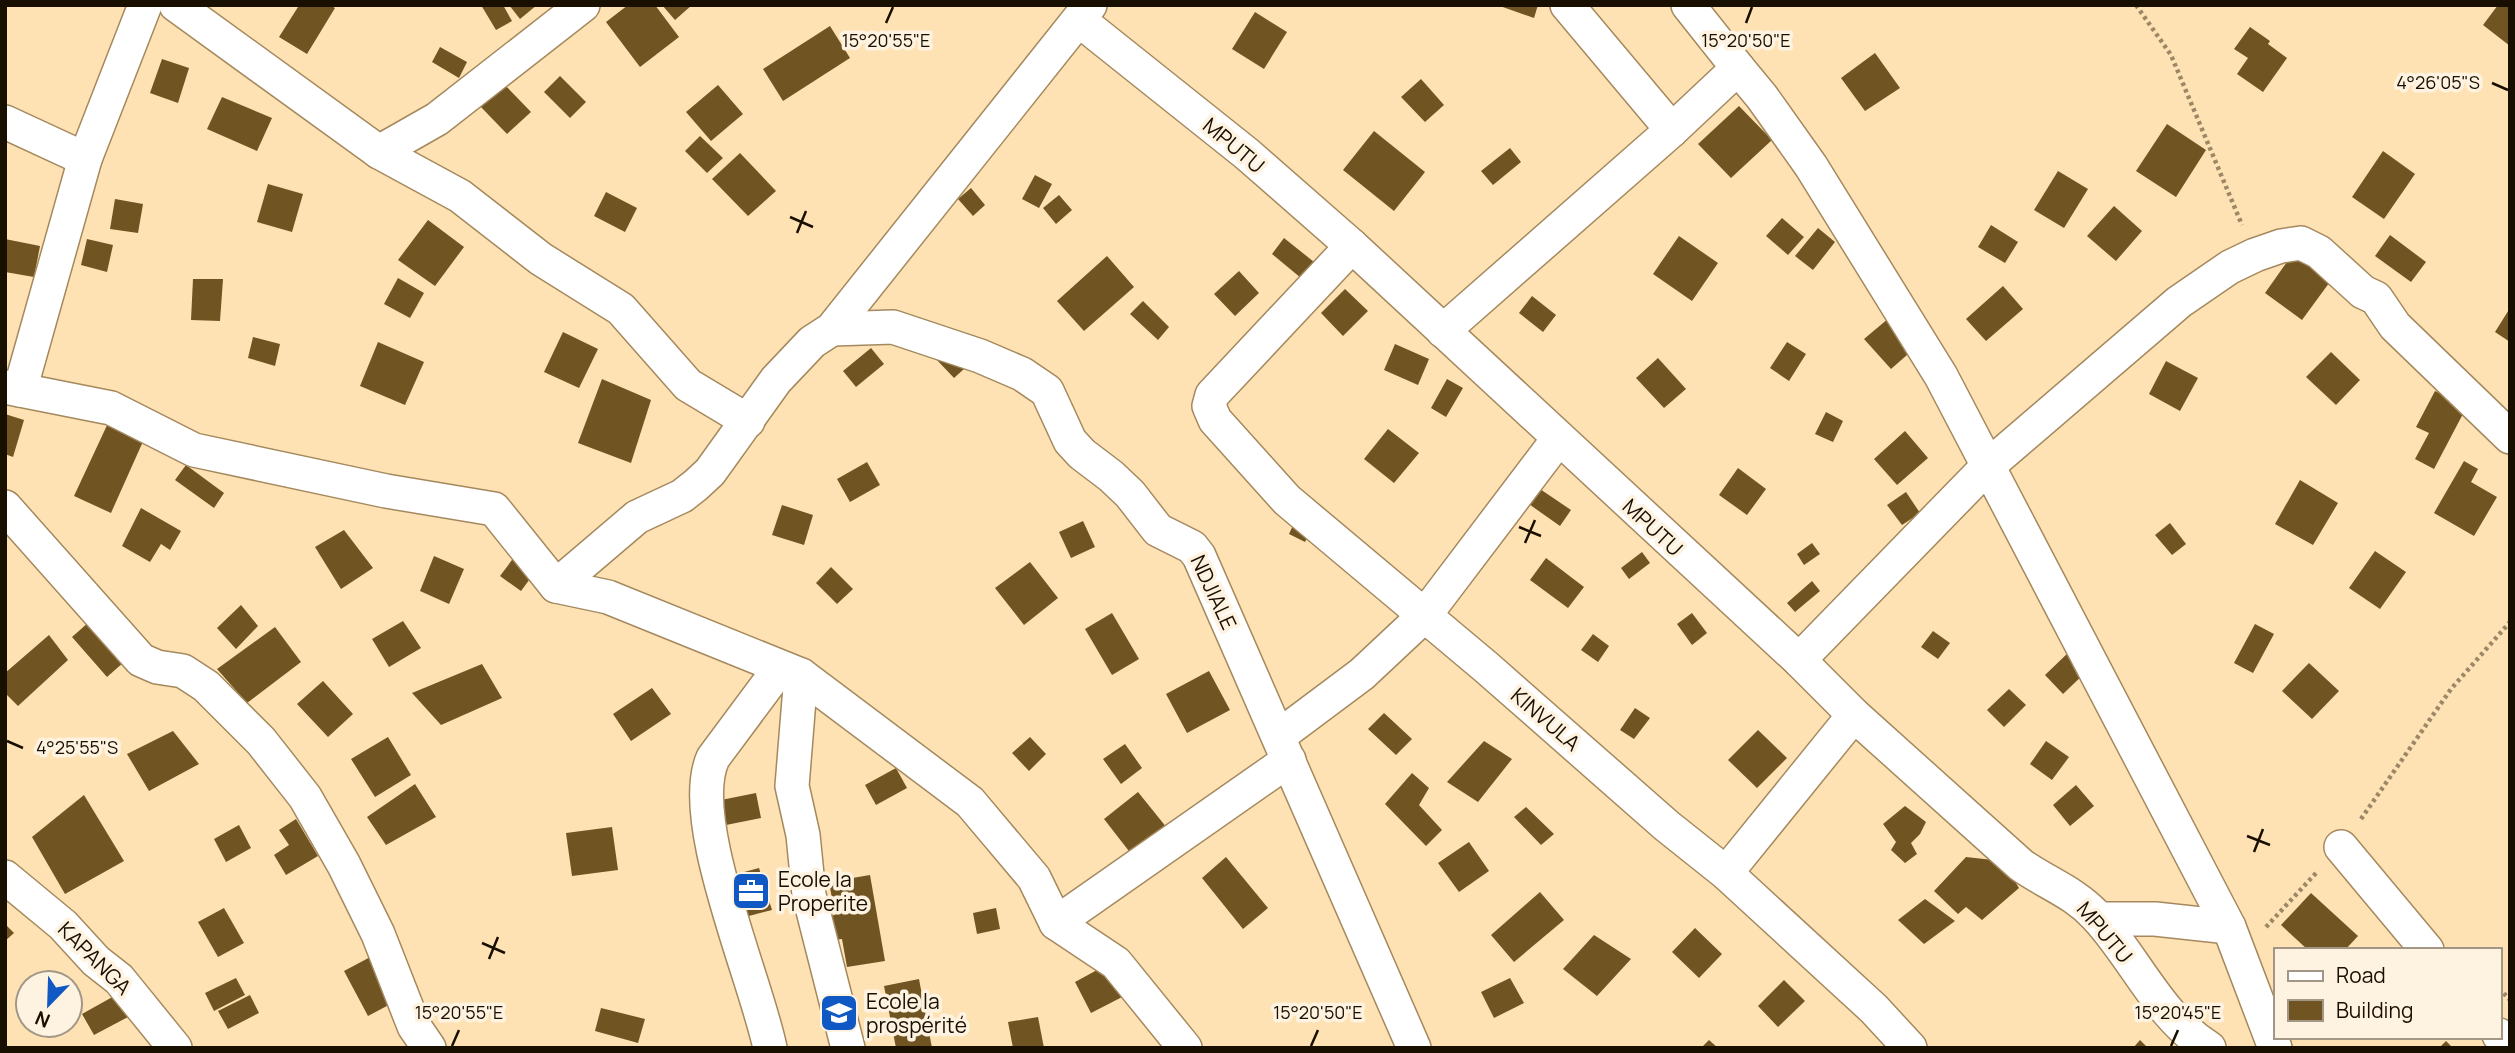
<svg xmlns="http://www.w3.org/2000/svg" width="2515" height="1053" font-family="Manrope,sans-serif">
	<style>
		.building { fill: #705422 }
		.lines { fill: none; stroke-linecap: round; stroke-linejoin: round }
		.minor-casing { stroke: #a4895e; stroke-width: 36 }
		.path { stroke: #9c8767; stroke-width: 4.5; stroke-dasharray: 3.5 3.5; stroke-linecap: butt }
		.minor { stroke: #fff; stroke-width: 33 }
		.ticks { fill: none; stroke: #190f01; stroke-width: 2.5 }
		.labels { text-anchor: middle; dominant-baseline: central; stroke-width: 7; stroke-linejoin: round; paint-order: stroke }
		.street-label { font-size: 21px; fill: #190f01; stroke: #fef2e0 }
		.poi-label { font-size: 21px; fill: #190f01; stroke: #fef2e0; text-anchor: start }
		.ticks-label { font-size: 18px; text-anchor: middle; fill: #190f01; stroke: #fef2e0; stroke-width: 7; stroke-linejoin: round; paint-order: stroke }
	</style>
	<rect width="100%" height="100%" fill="#ffe2b4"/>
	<!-- building -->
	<g class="building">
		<polygon points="296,5 330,5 335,8 307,54 279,37 298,7"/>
		<polygon points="481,5 503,5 512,21 496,30"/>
		<polygon points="509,5 537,5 520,19"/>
		<polygon points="628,5 655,5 679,37 640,67 606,22"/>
		<polygon points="662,5 692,5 675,20"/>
		<polygon points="1497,5 1538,5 1534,18"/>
		<polygon points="2498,5 2510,5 2510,46 2483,25"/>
		<polygon points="1255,12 1287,32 1264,69 1232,49"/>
		<polygon points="830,26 850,58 783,101 763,69"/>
		<polygon points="2250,27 2270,41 2268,44 2287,58 2263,92 2237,74 2248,58 2234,49"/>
		<polygon points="440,47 467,62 459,78 432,62"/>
		<polygon points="1875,53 1900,88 1865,111 1841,78"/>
		<polygon points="162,59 189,68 178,103 150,93"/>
		<polygon points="560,76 586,102 570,118 544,92"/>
		<polygon points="1421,79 1444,105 1425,122 1401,97"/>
		<polygon points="502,82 531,112 507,134 479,105"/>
		<polygon points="718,85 743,114 711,141 686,112"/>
		<polygon points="222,97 272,118 257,151 207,129"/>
		<polygon points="1739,106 1772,140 1731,178 1698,144"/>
		<polygon points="2167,124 2206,150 2176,197 2136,171"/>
		<polygon points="1374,131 1425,172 1394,211 1343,170"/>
		<polygon points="700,136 723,158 707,173 685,151"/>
		<polygon points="1510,148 1521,162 1493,185 1481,171"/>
		<polygon points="2383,151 2415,174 2384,219 2352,197"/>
		<polygon points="740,153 776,191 748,216 712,179"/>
		<polygon points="2058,171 2088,189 2064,228 2034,210"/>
		<polygon points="1035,175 1052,184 1039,208 1022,199"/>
		<polygon points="268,184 303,194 292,232 257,222"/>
		<polygon points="971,188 985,205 973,216 958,199"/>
		<polygon points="606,192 637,208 625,232 594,216"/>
		<polygon points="1059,195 1072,210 1056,224 1043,208"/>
		<polygon points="115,199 143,204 138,233 110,229"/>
		<polygon points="2114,206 2142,231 2116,261 2087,236"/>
		<polygon points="1782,218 1804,237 1788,255 1766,236"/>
		<polygon points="428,220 464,247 435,286 398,260"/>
		<polygon points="1991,225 2018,242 2005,263 1978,247"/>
		<polygon points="1818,228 1835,242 1813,270 1795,256"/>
		<polygon points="2390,235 2426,262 2411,282 2375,256"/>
		<polygon points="1679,236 1718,263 1692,301 1653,274"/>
		<polygon points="1284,238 1314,262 1301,278 1272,254"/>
		<polygon points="5,239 40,246 34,277 5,272"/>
		<polygon points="87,239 113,245 107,272 81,265"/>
		<polygon points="2294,252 2332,279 2302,320 2265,293"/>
		<polygon points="1107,256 1134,287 1084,331 1057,301"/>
		<polygon points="1239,271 1259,293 1235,316 1214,294"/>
		<polygon points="398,278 424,293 410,318 384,304"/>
		<polygon points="193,279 223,279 220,321 191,320"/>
		<polygon points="2003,286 2023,309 1986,341 1966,319"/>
		<polygon points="1345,289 1368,311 1343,336 1321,313"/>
		<polygon points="1532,296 1556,315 1543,332 1519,313"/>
		<polygon points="1143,301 1169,327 1158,340 1130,314"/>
		<polygon points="2510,308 2510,342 2495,332"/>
		<polygon points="1889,318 1915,348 1891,369 1864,339"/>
		<polygon points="563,332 598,349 579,388 544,372"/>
		<polygon points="253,337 280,344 275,366 248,358"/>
		<polygon points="378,342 424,362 405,405 360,386"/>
		<polygon points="1787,342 1806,354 1789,381 1770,368"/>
		<polygon points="1395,344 1429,359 1418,385 1384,370"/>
		<polygon points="871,348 884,364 856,387 843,371"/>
		<polygon points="946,350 964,369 954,378 936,359"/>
		<polygon points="2331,352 2360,380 2336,405 2306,377"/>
		<polygon points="1658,358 1686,389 1664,408 1636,378"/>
		<polygon points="2166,361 2198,378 2180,411 2149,394"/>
		<polygon points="602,379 651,400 631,463 578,443"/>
		<polygon points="1447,379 1463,388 1446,417 1431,408"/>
		<polygon points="2435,391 2460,403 2465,410 2434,469 2415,459 2429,433 2416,427"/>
		<polygon points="1826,412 1843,421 1833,442 1815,434"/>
		<polygon points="5,414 24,420 13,457 5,454"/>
		<polygon points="109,421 145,437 111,513 74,496"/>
		<polygon points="1388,429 1419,453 1394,483 1364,459"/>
		<polygon points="1905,431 1928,458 1897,485 1874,459"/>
		<polygon points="2464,461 2478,469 2471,482 2497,497 2474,536 2434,513"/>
		<polygon points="867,462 880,485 850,502 837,479"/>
		<polygon points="186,465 224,493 214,508 175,480"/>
		<polygon points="1738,468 1766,489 1747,515 1719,495"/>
		<polygon points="2300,480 2338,503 2313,545 2275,524"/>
		<polygon points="1537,487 1571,510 1560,526 1526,502"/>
		<polygon points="1906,492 1920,513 1902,525 1887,505"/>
		<polygon points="782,505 813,515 804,545 772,535"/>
		<polygon points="141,508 181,531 170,550 161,544 150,562 122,546"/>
		<polygon points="1296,519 1312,527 1305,542 1289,534"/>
		<polygon points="1083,521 1095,547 1071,558 1059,532"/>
		<polygon points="2170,523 2186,544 2172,555 2155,535"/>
		<polygon points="344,530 373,568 341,589 315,547"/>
		<polygon points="1812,543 1820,554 1804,565 1797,554"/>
		<polygon points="2375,551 2406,572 2380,609 2349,588"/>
		<polygon points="518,552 538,568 521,591 500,576"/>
		<polygon points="1642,552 1650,563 1629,579 1621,568"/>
		<polygon points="434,556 464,569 449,604 420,591"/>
		<polygon points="1546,558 1584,587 1568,608 1530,580"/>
		<polygon points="1030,562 1058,598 1024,625 995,588"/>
		<polygon points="831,567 853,589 837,604 816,583"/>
		<polygon points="1812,581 1820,591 1795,612 1787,603"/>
		<polygon points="241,605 258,626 236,649 217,628"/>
		<polygon points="1112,613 1139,659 1112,675 1085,629"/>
		<polygon points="1692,613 1707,633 1692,645 1677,624"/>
		<polygon points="403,621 421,648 389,667 372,639"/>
		<polygon points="89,622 124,662 107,677 72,637"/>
		<polygon points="2255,624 2274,634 2253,673 2234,663"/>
		<polygon points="275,627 301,662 247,703 217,669"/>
		<polygon points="1933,631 1950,643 1938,659 1921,647"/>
		<polygon points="1593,634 1609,646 1598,662 1581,650"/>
		<polygon points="49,635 68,660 18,706 5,693 5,673"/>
		<polygon points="2069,652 2087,671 2063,694 2045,675"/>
		<polygon points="2309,663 2339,691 2312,719 2282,691"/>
		<polygon points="482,664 502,698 441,725 412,693"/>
		<polygon points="1209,671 1230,710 1187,733 1166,694"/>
		<polygon points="323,681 353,714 328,737 297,704"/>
		<polygon points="652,688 671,714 631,741 613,714"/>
		<polygon points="2009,689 2026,705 2004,727 1987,710"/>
		<polygon points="1635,708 1650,718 1634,739 1620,730"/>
		<polygon points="1384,713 1412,739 1396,755 1368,729"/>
		<polygon points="1758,730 1787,758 1757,788 1728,760"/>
		<polygon points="173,731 199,764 149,791 127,754"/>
		<polygon points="388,737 411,775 375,797 351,759"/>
		<polygon points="1030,737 1046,754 1029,771 1012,753"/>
		<polygon points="1484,741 1512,759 1478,802 1447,782"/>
		<polygon points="2046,741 2069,757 2052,780 2030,764"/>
		<polygon points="1125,744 1142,768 1121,784 1103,759"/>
		<polygon points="896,768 907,788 876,805 865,785"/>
		<polygon points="1412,773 1429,788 1419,805 1442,830 1426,846 1385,804"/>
		<polygon points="415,784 436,817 386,845 367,817"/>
		<polygon points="2076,785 2094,806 2070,826 2053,805"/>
		<polygon points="1138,792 1167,828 1132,855 1104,819"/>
		<polygon points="756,793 761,818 726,825 721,800"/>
		<polygon points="84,795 124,861 65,894 32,837"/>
		<polygon points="1905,806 1926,822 1920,834 1911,843 1917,854 1905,863 1891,850 1896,842 1883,824"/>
		<polygon points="1526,807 1554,834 1541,845 1514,817"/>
		<polygon points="296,819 318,856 286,875 274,855 289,845 279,830"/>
		<polygon points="239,825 251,848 226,862 214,839"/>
		<polygon points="612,827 618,870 572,876 566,833"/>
		<polygon points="1469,842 1489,871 1459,892 1438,863"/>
		<polygon points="1226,857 1268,908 1243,929 1202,878"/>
		<polygon points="1966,857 2002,861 2019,888 1982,920 1966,907 1958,914 1934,891"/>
		<polygon points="759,868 772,910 745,917 733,875"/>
		<polygon points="870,875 885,961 847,967 842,939 824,941 821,917 835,915 829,882"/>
		<polygon points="1540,892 1564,920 1514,962 1491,935"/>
		<polygon points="2311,893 2358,936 2345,950 2308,950 2281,925"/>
		<polygon points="1925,899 1955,921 1924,944 1898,920"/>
		<polygon points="224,908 244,943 218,957 198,922"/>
		<polygon points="996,908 1000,929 977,934 973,913"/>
		<polygon points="5,924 14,933 5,941"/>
		<polygon points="1695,928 1722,954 1699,978 1672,952"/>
		<polygon points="1594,935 1631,959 1597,996 1563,969"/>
		<polygon points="376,954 400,999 368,1016 344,971"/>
		<polygon points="1110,963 1126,995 1091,1013 1075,982"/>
		<polygon points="236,978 245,995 214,1011 205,993"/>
		<polygon points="1510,978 1524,1003 1494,1018 1481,992"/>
		<polygon points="919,979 932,1048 896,1048 884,986"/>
		<polygon points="1784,980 1805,1001 1778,1027 1758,1006"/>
		<polygon points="116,995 128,1017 94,1035 82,1014"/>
		<polygon points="250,995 259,1013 228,1029 218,1011"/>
		<polygon points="601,1008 645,1019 638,1043 595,1031"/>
		<polygon points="1038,1017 1044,1048 1013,1048 1008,1022"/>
		<polygon points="1709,1040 1718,1048 1701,1048"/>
		<polygon points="2140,1040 2148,1048 2133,1048"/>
		<polygon points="2446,1041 2453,1048 2439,1048"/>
	</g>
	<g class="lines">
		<defs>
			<g id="minor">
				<polyline points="176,5 379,152 460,196 541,259 621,309 688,385 748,421"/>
				<polyline points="1567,5 1672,130"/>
				<polyline points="1688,5 1738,68"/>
				<path d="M1079,20L1247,154L1352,246L1799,660L1854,715L2021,865C2048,884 2074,892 2097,917C2135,958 2159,1017 2209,1048"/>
				<polyline points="5,122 85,159"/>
				<polyline points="379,152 437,119 583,5"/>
				<polyline points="1352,246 1212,395 1209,406 1215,420 1287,500 1486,667 1667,826 1726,873 1874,1009 1910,1048"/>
				<polyline points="832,329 893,327 980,356 1022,374 1047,391 1070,441 1082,454 1111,476 1130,494 1158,530 1192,547 1199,556 1414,1048"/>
				<polyline points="1443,331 1672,130 1738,68 1762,97 1811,166 1941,376 2229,927 2275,1048"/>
				<polyline points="5,387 111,408 194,450 386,491 494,509 556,586 608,597 801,675 970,802 1034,878 1056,923 1116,963 1185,1048"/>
				<polyline points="20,390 85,159 145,5"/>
				<polyline points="5,507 141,660 157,667 183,671 206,686 261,741 305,797 344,865 378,934 414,1026 429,1048"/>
				<polyline points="556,586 637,517 682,496 696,485 710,472 776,380 812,342 832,329 1090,5"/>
				<polyline points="1799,660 1988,466 2179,302 2230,267 2255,255 2281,246 2301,243 2319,252 2363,292 2376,298 2395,326 2510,437"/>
				<polyline points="801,675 792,786 803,835 809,895 848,1048"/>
				<polyline points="1279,736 1362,674 1425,615 1559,438"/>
				<polyline points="2341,847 2427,950"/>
				<polyline points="1726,873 1854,715"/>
				<polyline points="5,877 63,925 96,961 119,979 175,1048"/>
				<polyline points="2099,919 2155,919 2229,927"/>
				<polyline points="1056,923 1289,760"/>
				<polyline points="2499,1035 2510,1048"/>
				<path d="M770,1048C756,979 685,819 713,758L780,668"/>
			</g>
		</defs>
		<!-- minor casing -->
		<use href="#minor" class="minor-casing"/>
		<!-- path -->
		<g class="path">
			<polyline points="2136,5 2171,55 2242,225"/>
			<polyline points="2361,819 2451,689 2510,622"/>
			<polyline points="2266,927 2317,872"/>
			<polyline points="2499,988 2510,1000"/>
		</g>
		<!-- minor -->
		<use href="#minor" class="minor"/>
	</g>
	<!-- ticks -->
	<path class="ticks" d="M886,23L893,7M1746,23L1752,7M2492,83L2508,90M790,217L813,227M797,233L806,211M1519,527L1541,536M1525,543L1535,520M7,741L23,748M2247,836L2270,845M2254,852L2263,829M482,943L505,953M489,959L498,937M452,1046L459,1030M1311,1046L1318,1030M2171,1046L2178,1030"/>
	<!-- icons -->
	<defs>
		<symbol id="office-square" viewBox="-11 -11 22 22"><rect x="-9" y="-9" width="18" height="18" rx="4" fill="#1059c4" stroke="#fef2e0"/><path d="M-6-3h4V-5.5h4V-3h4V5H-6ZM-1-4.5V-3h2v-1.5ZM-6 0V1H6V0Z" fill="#fff"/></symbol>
		<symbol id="school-square" viewBox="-11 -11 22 22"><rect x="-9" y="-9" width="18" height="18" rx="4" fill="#1059c4" stroke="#fef2e0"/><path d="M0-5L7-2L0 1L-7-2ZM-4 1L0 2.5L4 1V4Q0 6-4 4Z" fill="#fff"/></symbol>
	</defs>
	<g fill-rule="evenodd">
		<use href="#office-square" x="729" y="869" width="44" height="44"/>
		<use href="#school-square" x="817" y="991" width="44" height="44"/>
	</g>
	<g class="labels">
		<!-- street labels -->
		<g class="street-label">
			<text transform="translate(1234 145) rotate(40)">MPUTU</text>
			<text transform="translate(1653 527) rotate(43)">MPUTU</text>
			<text transform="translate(1214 592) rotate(65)">NDJIALE</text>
			<text transform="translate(1546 719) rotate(41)">KINVULA</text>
			<text transform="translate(2105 932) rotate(50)">MPUTU</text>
			<text transform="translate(95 958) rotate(45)">KAPANGA</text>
		</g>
		<!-- poi labels -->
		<g class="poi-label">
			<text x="778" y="879">Ecole la<tspan x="778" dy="24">Properite</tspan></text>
			<text x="866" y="1001">Ecole la<tspan x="866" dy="24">prospérité</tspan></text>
		</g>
	</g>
	<g class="ticks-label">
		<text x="886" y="47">15°20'55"E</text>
		<text x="1746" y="47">15°20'50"E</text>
		<text x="2438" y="89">4°26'05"S</text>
		<text x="77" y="754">4°25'55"S</text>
		<text x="459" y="1019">15°20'55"E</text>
		<text x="1318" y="1019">15°20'50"E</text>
		<text x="2178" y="1019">15°20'45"E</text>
	</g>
	<!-- border -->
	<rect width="2515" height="1053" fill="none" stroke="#190f01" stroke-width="14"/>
	<!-- legend -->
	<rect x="2274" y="948" width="228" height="91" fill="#fef2e0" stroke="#a29787" stroke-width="2"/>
	<rect x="2288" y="971" width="35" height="10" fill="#ffffff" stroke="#a29787" stroke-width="2"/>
	<text x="2336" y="983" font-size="21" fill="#190f01">Road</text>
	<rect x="2288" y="1000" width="35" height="21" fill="#705422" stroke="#a29787" stroke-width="2"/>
	<text x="2336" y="1018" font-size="21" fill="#190f01">Building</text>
	<!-- north arrow -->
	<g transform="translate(49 1004) rotate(203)"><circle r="33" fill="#fef2e0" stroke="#a29787" stroke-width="2"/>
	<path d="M0-5L12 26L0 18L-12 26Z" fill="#1059c4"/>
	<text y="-10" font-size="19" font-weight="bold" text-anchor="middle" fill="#190f01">N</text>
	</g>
</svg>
